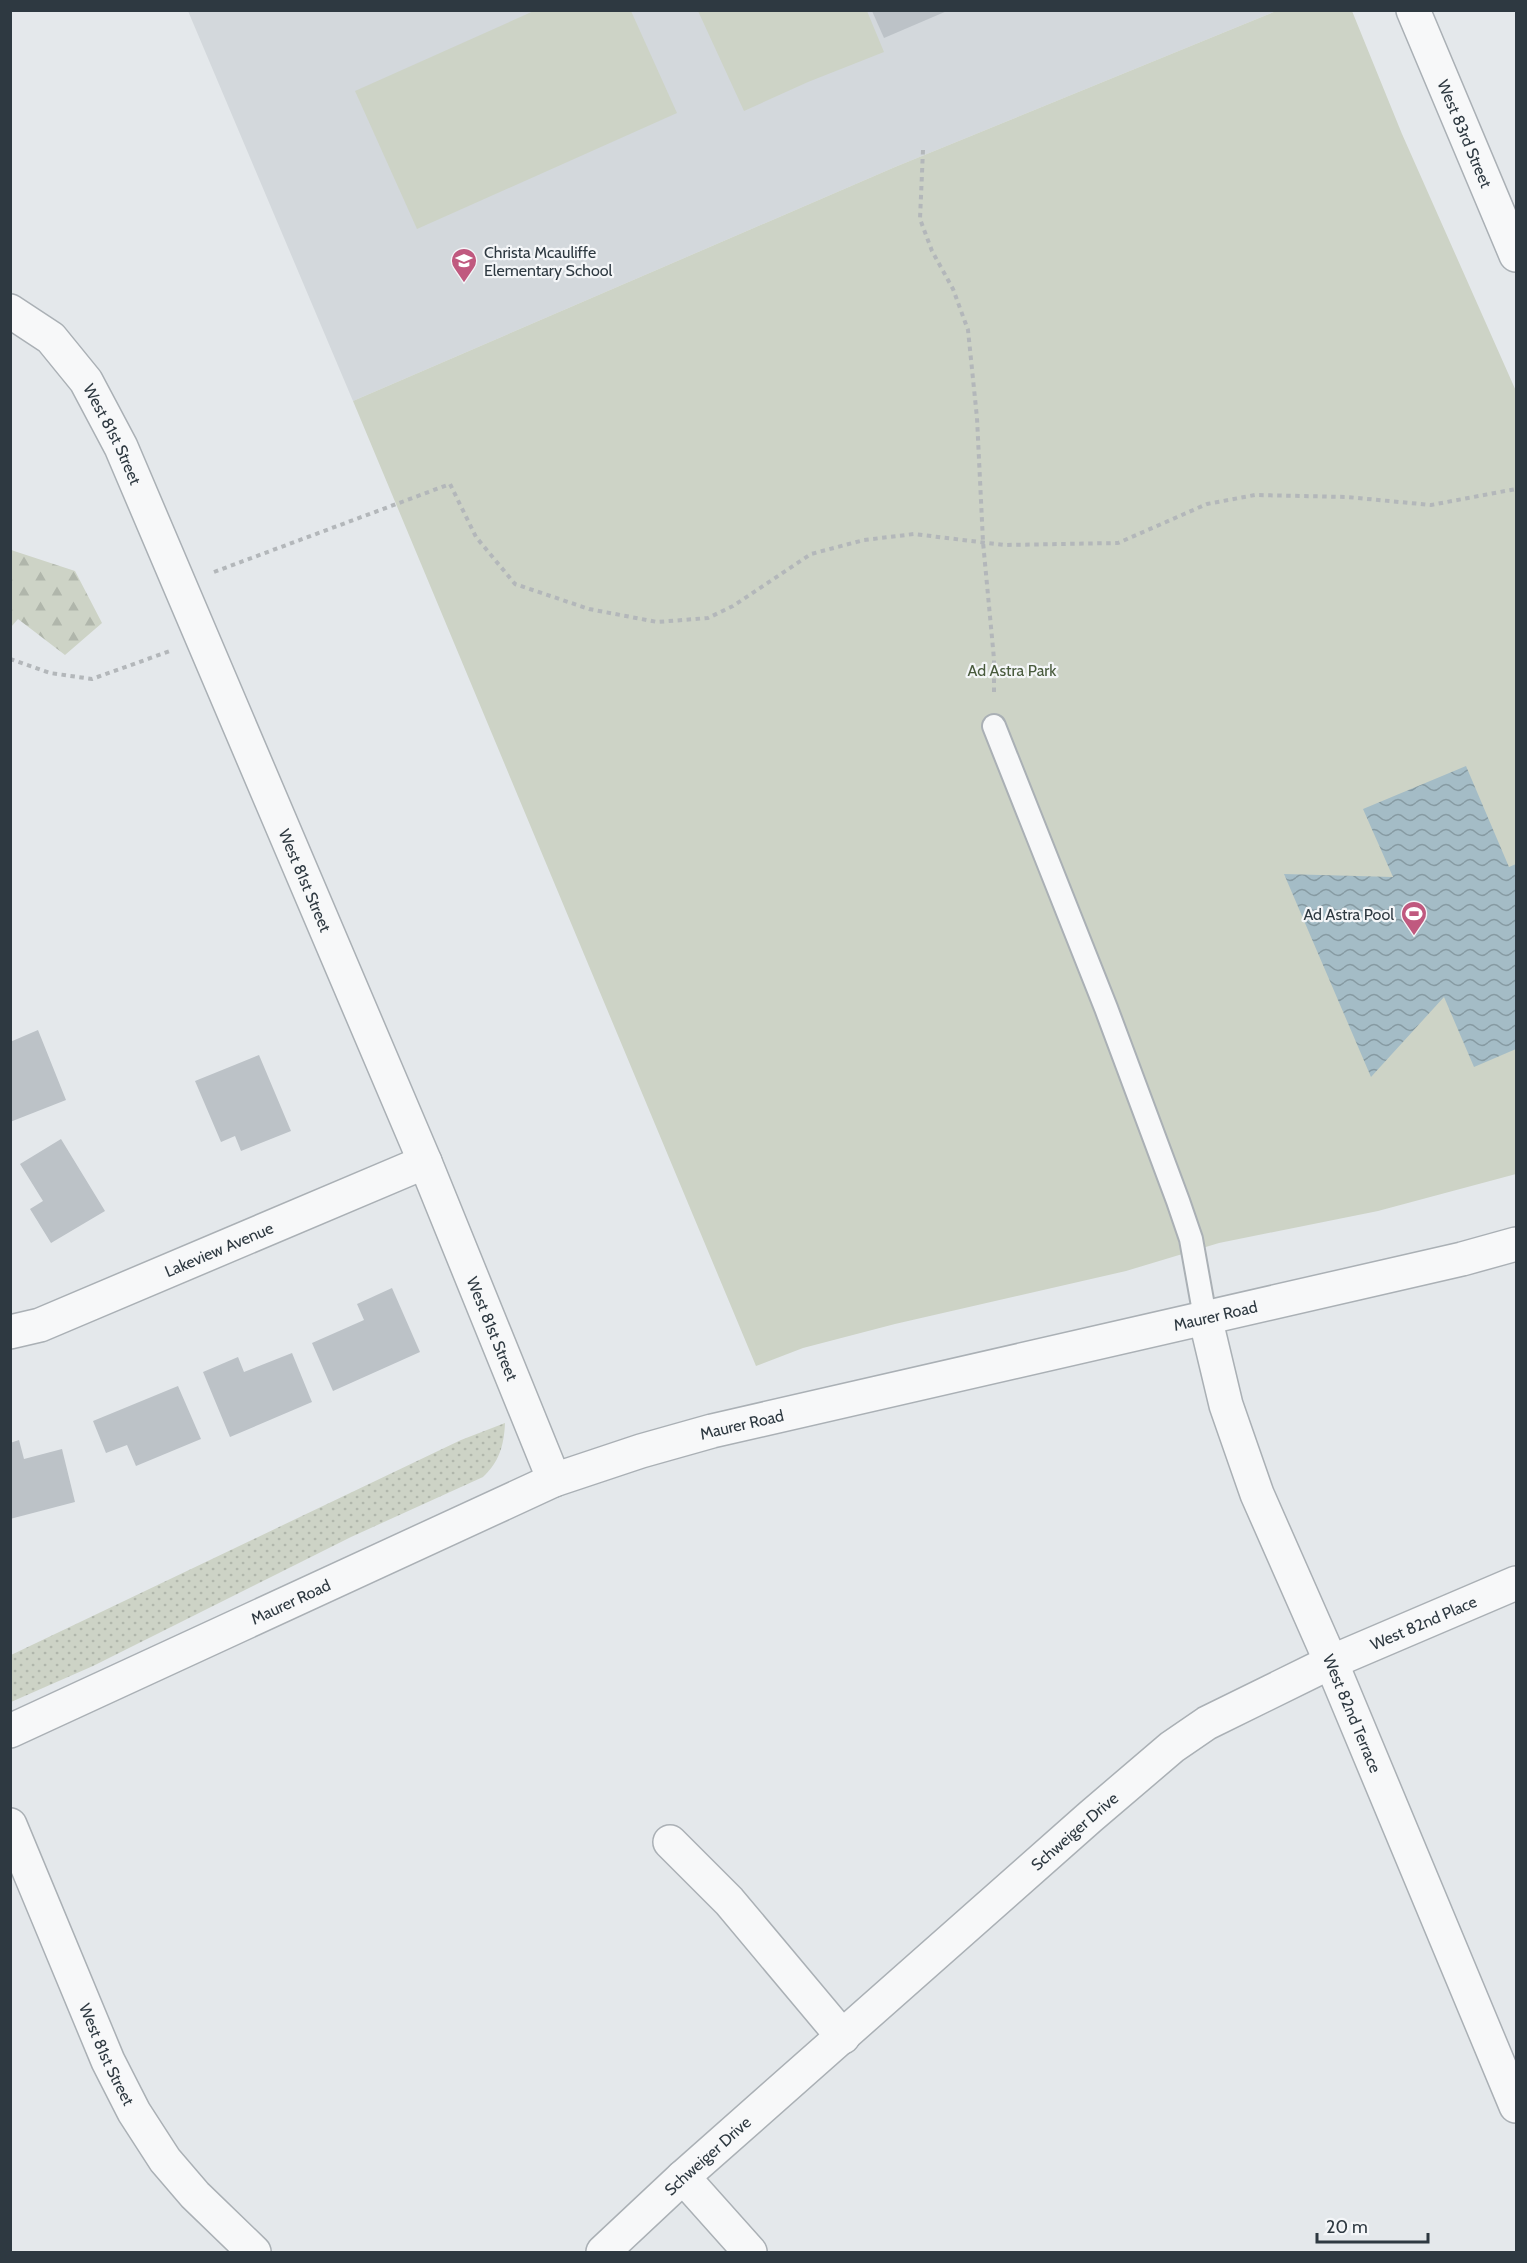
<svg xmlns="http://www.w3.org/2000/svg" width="1527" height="2263" font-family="Cabin,sans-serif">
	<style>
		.built { fill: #d3d8dc }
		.grass { fill: url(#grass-dots) }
		.forest { fill: url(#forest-firs) }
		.park { fill: #cdd3c6 }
		.water { fill: url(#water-waves) }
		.building { fill: #bcc2c7 }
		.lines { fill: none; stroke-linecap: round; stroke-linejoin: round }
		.service-casing { stroke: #aab0b5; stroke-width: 26 }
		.minor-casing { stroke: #aab0b5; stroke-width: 36 }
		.tertiary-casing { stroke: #aab0b5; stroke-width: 36 }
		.path { stroke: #b3b7ba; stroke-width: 4; stroke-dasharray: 4.5 4.5; stroke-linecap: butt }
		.service { stroke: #f7f8f9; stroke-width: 22 }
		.minor { stroke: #f7f8f9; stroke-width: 33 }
		.tertiary { stroke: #f7f8f9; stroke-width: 33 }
		.labels { text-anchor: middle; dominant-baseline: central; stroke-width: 4.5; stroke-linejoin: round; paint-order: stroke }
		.street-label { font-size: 16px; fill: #2e3941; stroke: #f4f6f8 }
		.poi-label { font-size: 16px; fill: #2e3941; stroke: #f4f6f8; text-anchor: start }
		.park-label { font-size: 16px; fill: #495b3d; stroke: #f4f6f8 }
	</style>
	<defs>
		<pattern id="grass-dots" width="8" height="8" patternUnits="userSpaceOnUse" patternTransform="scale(1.5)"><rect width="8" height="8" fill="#cdd3c6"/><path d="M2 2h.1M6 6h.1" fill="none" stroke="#b0b6ab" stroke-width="1.8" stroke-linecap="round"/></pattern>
		<pattern id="forest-firs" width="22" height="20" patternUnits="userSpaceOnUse" patternTransform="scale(1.5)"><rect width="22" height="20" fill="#cdd3c6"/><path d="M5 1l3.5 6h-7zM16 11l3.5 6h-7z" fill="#b0b6ab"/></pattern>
		<pattern id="water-waves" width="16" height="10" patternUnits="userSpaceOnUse" patternTransform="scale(1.5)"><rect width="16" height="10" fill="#a4bcc6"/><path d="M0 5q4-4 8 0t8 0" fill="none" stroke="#869aa2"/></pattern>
	</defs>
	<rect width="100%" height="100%" fill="#e4e8eb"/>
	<!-- built -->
	<polygon class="built" points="188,11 1276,11 895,167 353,401"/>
	<!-- grass -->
	<path class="grass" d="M505,1423C504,1446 499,1462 483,1477L351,1537L93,1666L11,1702V1655L461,1440Z"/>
	<!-- forest -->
	<polygon class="forest" points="11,550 75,571 102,623 65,655 18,619 11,627"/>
	<!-- park -->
	<g class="park">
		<polygon points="536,10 631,11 677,113 417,229 355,91"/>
		<polygon points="698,11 867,11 884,52 808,82 744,111"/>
		<polygon points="1276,11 1352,11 1402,134 1516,391 1516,1174 1378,1211 1219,1243 1126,1271 895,1324 803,1348 756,1366 353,401 895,167"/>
	</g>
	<!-- water -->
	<polygon class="water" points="1466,766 1509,867 1516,864 1516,1049 1474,1067 1444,997 1371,1077 1284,874 1393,877 1363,809"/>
	<!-- building -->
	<g class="building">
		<polygon points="872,11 947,11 884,38"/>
		<polygon points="38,1030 66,1100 10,1122 10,1042"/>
		<polygon points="259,1055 291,1131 241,1151 235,1136 221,1142 195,1081"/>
		<polygon points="61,1139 105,1211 51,1243 30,1209 43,1201 20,1164"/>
		<polygon points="392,1288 420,1352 333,1391 312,1343 364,1320 357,1304"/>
		<polygon points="292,1353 312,1402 230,1437 203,1372 238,1357 244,1372"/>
		<polygon points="178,1386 201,1439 136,1466 127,1445 106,1453 93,1421"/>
		<polygon points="19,1440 24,1459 62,1449 75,1502 10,1519 10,1443"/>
	</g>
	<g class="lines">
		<defs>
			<polyline id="service" points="994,726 1106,1008 1178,1201 1191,1239 1205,1317"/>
			<g id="minor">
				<path id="s1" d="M10,311L51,338L86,381L121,447L425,1162L554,1480"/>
				<path id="s2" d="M1205,1317L1226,1405L1257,1494L1331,1662L1516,2106"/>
				<path id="s3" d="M10,1332L40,1325L425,1162"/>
				<path id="s4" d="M10,1825L108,2061L134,2112L165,2160L195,2195L254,2252"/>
				<polyline points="670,1842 729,1901 843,2037"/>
				<polyline points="683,2177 750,2252"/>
				<path id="s5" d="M603,2252L683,2177L1090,1817L1172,1747L1207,1723L1331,1662L1516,1583"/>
			</g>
			<g id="tertiary">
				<path id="s6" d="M1413,10L1516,255"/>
				<path id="s7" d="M10,1731L554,1480L641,1451L712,1431L1462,1259L1516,1244"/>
			</g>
		</defs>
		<!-- service casing -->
		<use href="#service" class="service-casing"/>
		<!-- minor casing -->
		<use href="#minor" class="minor-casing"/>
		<!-- tertiary casing -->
		<use href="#tertiary" class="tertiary-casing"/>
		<!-- path -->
		<g class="path">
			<polyline points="923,150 920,219 932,251 953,289 968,330 977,418 983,542 994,659 994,695"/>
			<polyline points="214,572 450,484 476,537 515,584 589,609 657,622 708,618 733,606 811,554 864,540 914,534 1004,545 1118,543 1207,504 1255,495 1347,497 1431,505 1516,489"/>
			<polyline points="10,659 50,673 92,679 170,651"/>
		</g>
		<!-- service -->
		<use href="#service" class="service"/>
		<!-- minor -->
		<use href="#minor" class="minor"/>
		<!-- tertiary -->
		<use href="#tertiary" class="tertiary"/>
	</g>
	<!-- icons -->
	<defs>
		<symbol id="school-pin" viewBox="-11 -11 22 30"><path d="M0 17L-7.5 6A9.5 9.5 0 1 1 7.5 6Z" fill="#c0597f" stroke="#f4f6f8"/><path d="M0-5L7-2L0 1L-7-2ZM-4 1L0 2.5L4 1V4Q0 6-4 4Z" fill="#fff"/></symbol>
		<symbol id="stadium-pin" viewBox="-11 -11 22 30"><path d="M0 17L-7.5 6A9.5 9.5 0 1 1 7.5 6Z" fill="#c0597f" stroke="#f4f6f8"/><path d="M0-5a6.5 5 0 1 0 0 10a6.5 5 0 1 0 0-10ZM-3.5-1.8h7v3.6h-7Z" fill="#fff"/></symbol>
	</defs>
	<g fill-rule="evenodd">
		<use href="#school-pin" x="449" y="246" width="30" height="40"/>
		<use href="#stadium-pin" x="1399" y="899" width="30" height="40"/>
	</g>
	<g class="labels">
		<!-- street labels -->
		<g class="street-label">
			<text stroke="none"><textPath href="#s6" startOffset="134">West 83rd Street</textPath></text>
			<text stroke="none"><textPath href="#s1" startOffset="164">West 81st Street</textPath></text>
			<text stroke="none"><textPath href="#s1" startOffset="650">West 81st Street</textPath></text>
			<text stroke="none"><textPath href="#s3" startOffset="225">Lakeview Avenue</textPath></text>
			<text stroke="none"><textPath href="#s7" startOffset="1281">Maurer Road</textPath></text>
			<text stroke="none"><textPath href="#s1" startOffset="1136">West 81st Street</textPath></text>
			<text stroke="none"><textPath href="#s7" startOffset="795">Maurer Road</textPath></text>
			<text stroke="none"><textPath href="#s7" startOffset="309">Maurer Road</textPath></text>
			<text stroke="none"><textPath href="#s5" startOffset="1042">West 82nd Place</textPath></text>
			<text stroke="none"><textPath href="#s2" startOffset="424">West 82nd Terrace</textPath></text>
			<text stroke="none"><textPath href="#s5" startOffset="632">Schweiger Drive</textPath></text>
			<text stroke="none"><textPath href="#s4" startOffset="249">West 81st Street</textPath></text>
			<text stroke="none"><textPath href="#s5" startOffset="142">Schweiger Drive</textPath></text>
		</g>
		<!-- poi labels -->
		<g class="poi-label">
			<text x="484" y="252">Christa Mcauliffe<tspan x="484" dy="18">Elementary School</tspan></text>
			<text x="1394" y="914" text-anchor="end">Ad Astra Pool</text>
		</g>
		<!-- park labels -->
		<g class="park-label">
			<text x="1012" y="670">Ad Astra Park</text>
		</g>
	</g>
	<!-- border -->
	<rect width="1527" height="2263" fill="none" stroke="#2e3941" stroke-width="24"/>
	<!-- scale -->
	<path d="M1317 2233v9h111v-9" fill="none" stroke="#2e3941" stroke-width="3"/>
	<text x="1326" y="2233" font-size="18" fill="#2e3941" stroke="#f4f6f8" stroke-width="4.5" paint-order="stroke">20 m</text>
</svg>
